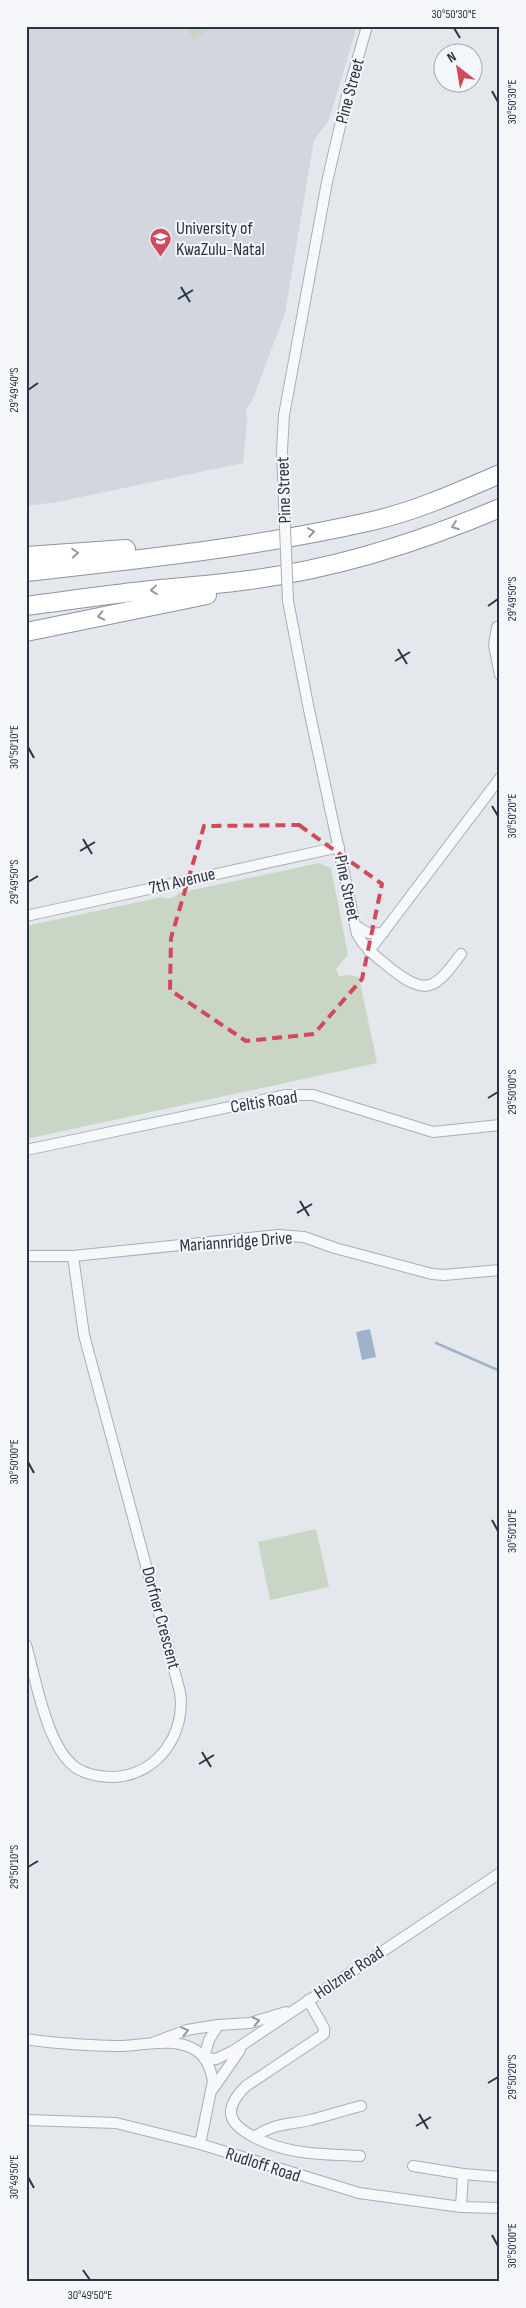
<svg xmlns="http://www.w3.org/2000/svg" width="526" height="2308" font-family="'Sofia Sans Condensed',sans-serif">
	<style>
		.built { fill: #d2d6de }
		.green { fill: #c9d6c5 }
		.water { fill: #9fb4cc }
		.lines { fill: none; stroke-linecap: round; stroke-linejoin: round }
		.stream { stroke: #9fb4cc; stroke-width: 2.5 }
		.minor-casing { stroke: #a9aeb7; stroke-width: 12 }
		.motorway-casing { stroke: #8b94a3; stroke-width: 20 }
		.minor { stroke: #f7f8fa; stroke-width: 10 }
		.motorway { stroke: #fff; stroke-width: 18 }
		.minor-bridge-casing { stroke: #a9aeb7; stroke-width: 12; stroke-linecap: butt }
		.minor-bridge { stroke: #f7f8fa; stroke-width: 10 }
		.oneway { stroke: #959aa2 }
		.oneway2 { stroke: #9196a0 }
		.marked { fill: none; stroke: #d1495b; stroke-width: 4; stroke-dasharray: 10 6; stroke-linejoin: round }
		.ticks { fill: none; stroke: #2b3445; stroke-width: 2 }
		.labels { text-anchor: middle; dominant-baseline: central; stroke-width: 4; stroke-linejoin: round; paint-order: stroke }
		.street-label { font-size: 18px; fill: #2b3445; stroke: #f4f6f9 }
		.poi-label { font-size: 18px; fill: #2b3445; stroke: #f4f6f9; text-anchor: start }
		.neatline { fill: none; stroke: #2b3445; stroke-width: 2 }
		.ticks-label { font-size: 12px; text-anchor: middle; fill: #2b3445 }
	</style>
	<rect width="100%" height="100%" fill="#e4e7ec"/>
	<!-- built -->
	<polygon class="built" points="26,26 357,26 329,120 314,140 285,313 254,396 246,411 247,422 243,463 57,502 26,506"/>
	<!-- green -->
	<g class="green">
		<polygon points="185,26 215,26 193,40"/>
		<path d="M319,863L331,868L348,955L336,969L339,976L350,975L359,977L377,1063L26,1139V926L162,897C168,900 175,898 179,893Z"/>
		<polygon points="316,1529 329,1587 270,1600 258,1542"/>
	</g>
	<!-- water -->
	<polygon class="water" points="370,1329 376,1357 362,1360 356,1332"/>
	<g class="lines">
		<!-- stream -->
		<polyline class="stream" points="436,1343 500,1371"/>
		<defs>
			<g id="minor">
				<polyline points="284,503 282,450 284,415 327,182 347,96 367,26"/>
				<path d="M288,601L308,705L357,934C365,949 377,957 390,968C427,997 435,989 461,954"/>
				<polyline points="497,627 494,645 500,675"/>
				<polyline points="26,916 339,847"/>
				<path d="M355,925C364,932 372,936 384,932"/>
				<polyline points="369,951 500,778"/>
				<polyline points="26,1150 286,1095 313,1095 433,1132 500,1125"/>
				<polyline points="26,1256 73,1256 279,1235 304,1237 335,1248 432,1274 444,1275 500,1270"/>
				<path d="M26,1645C36,1679 46,1745 75,1767C86,1775 102,1777 115,1777C159,1774 186,1733 180,1692L84,1335L73,1256"/>
				<path d="M308,2000L324,2028V2034L246,2086C223,2109 227,2123 254,2137C274,2123 288,2125 310,2120C327,2116 344,2110 361,2106"/>
				<path d="M26,2039C55,2044 84,2045 114,2046C139,2047 174,2035 197,2051C206,2057 211,2070 213,2081L200,2144"/>
				<polyline points="155,2042 187,2030 218,2025 250,2023 286,2012"/>
				<polyline points="204,2058 216,2059 233,2051 500,1873"/>
				<polyline points="204,2058 209,2040 218,2025"/>
				<polyline points="213,2089 240,2050"/>
				<polyline points="26,2120 116,2123 200,2144 359,2193 461,2207 500,2208"/>
				<path d="M254,2137C287,2155 323,2154 360,2156"/>
				<polyline points="413,2166 463,2174"/>
				<polyline points="461,2207 463,2174 500,2177"/>
			</g>
			<g id="motorway">
				<polyline points="26,556 126,549"/>
				<path d="M26,572C142,559 258,547 372,521C416,511 458,492 500,474"/>
				<path d="M26,606C65,601 104,595 143,591C178,587 214,585 249,580C335,569 420,542 500,508"/>
				<polyline points="26,632 207,595"/>
			</g>
		</defs>
		<!-- minor casing -->
		<use href="#minor" class="minor-casing"/>
		<!-- motorway casing -->
		<use href="#motorway" class="motorway-casing"/>
		<!-- minor -->
		<use href="#minor" class="minor"/>
		<!-- motorway -->
		<use href="#motorway" class="motorway"/>
		<defs>
			<polyline id="minor-bridge" points="284,503 288,601"/>
		</defs>
		<!-- minor-bridge casing -->
		<use href="#minor-bridge" class="minor-bridge-casing"/>
		<!-- minor-bridge -->
		<use href="#minor-bridge" class="minor-bridge"/>
	</g>
	<!-- one-way arrows -->
	<defs><path id="oneway-chevron" d="M-2-3.5L2.5 0L-2 3.5" fill="none" stroke-width="1.6" stroke-linecap="round" stroke-linejoin="round" transform="scale(1.25)"/></defs>
	<g class="oneway">
		<use href="#oneway-chevron" transform="translate(455 526) rotate(160)"/>
		<use href="#oneway-chevron" transform="translate(311 532) rotate(-10)"/>
		<use href="#oneway-chevron" transform="translate(75 553) rotate(-4)"/>
		<use href="#oneway-chevron" transform="translate(154 590) rotate(174)"/>
		<use href="#oneway-chevron" transform="translate(101 616) rotate(168)"/>
	</g>
	<g class="oneway2">
		<use href="#oneway-chevron" transform="translate(256 2021) rotate(-13)"/>
		<use href="#oneway-chevron" transform="translate(185 2031) rotate(-14)"/>
	</g>
	<!-- marked area -->
	<path class="marked" d="M299,825L382,884L362,979L314,1034L246,1041L170,990L171,938L204,826Z"/>
	<!-- ticks -->
	<path class="ticks" d="M454,28L460,38M492,91L498,102M181,287L190,302M178,299L193,290M28,390L38,383M488,606L498,599M398,649L407,664M395,661L410,652M28,747L34,758M492,806L498,816M83,839L92,854M80,851L95,842M28,882L38,876M488,1098L498,1092M300,1201L309,1216M297,1213L312,1204M28,1462L34,1473M492,1520L498,1531M202,1752L211,1767M199,1764L214,1755M28,1867L38,1861M488,2083L498,2077M419,2114L428,2129M416,2126L431,2117M28,2177L34,2188M492,2235L498,2246M83,2270L90,2280"/>
	<!-- icons -->
	<defs>
		<symbol id="university-pin" viewBox="-11 -11 22 30"><path d="M0 17L-7.5 6A9.5 9.5 0 1 1 7.5 6Z" fill="#d1495b" stroke="#f4f6f9"/><path d="M0-5L7-2L0 1L-7-2ZM-4 1L0 2.5L4 1V4Q0 6-4 4Z" fill="#fff"/></symbol>
	</defs>
	<g fill-rule="evenodd">
		<use href="#university-pin" x="148" y="226" width="25" height="34"/>
	</g>
	<g class="labels">
		<!-- street labels -->
		<g class="street-label">
			<text transform="translate(350 91) rotate(-75)">Pine Street</text>
			<text transform="translate(284 490) rotate(-92)">Pine Street</text>
			<text transform="translate(182 881) rotate(-13)">7th Avenue</text>
			<text transform="translate(347 888) rotate(78)">Pine Street</text>
			<text transform="translate(264 1102) rotate(-9)">Celtis Road</text>
			<text transform="translate(236 1242) rotate(-4)">Mariannridge Drive</text>
			<text transform="translate(161 1618) rotate(75)">Dorfner Crescent</text>
			<text transform="translate(349 1973) rotate(-34)">Holzner Road</text>
			<text transform="translate(263 2165) rotate(18)">Rudloff Road</text>
		</g>
		<!-- poi labels -->
		<g class="poi-label">
			<text x="176" y="228">University of<tspan x="176" dy="21">KwaZulu-Natal</tspan></text>
		</g>
	</g>
	<!-- border -->
	<rect width="526" height="2308" fill="none" stroke="#f4f6f9" stroke-width="55"/>
	<!-- north arrow -->
	<g transform="translate(458 68) rotate(329)"><circle r="24" fill="#f4f6f9" stroke="#a4a8b1"/>
	<path d="M0-4L9 19L0 12L-9 19Z" fill="#d1495b"/>
	<text y="-8" font-size="14" font-weight="bold" text-anchor="middle" fill="#2b3445">N</text>
	</g>
	<rect x="28" y="28" width="470" height="2252" class="neatline"/>
	<g class="ticks-label">
		<text x="454" y="18">30°50'30"E</text>
		<text transform="translate(512 102) rotate(-90)" y="4">30°50'30"E</text>
		<text transform="translate(14 390) rotate(-90)" y="4">29°49'40"S</text>
		<text transform="translate(512 599) rotate(-90)" y="4">29°49'50"S</text>
		<text transform="translate(14 747) rotate(-90)" y="4">30°50'10"E</text>
		<text transform="translate(512 816) rotate(-90)" y="4">30°50'20"E</text>
		<text transform="translate(14 882) rotate(-90)" y="4">29°49'50"S</text>
		<text transform="translate(512 1092) rotate(-90)" y="4">29°50'00"S</text>
		<text transform="translate(14 1462) rotate(-90)" y="4">30°50'00"E</text>
		<text transform="translate(512 1531) rotate(-90)" y="4">30°50'10"E</text>
		<text transform="translate(14 1867) rotate(-90)" y="4">29°50'10"S</text>
		<text transform="translate(512 2077) rotate(-90)" y="4">29°50'20"S</text>
		<text transform="translate(14 2177) rotate(-90)" y="4">30°49'50"E</text>
		<text transform="translate(512 2246) rotate(-90)" y="4">30°50'00"E</text>
		<text x="90" y="2299">30°49'50"E</text>
	</g>
</svg>
